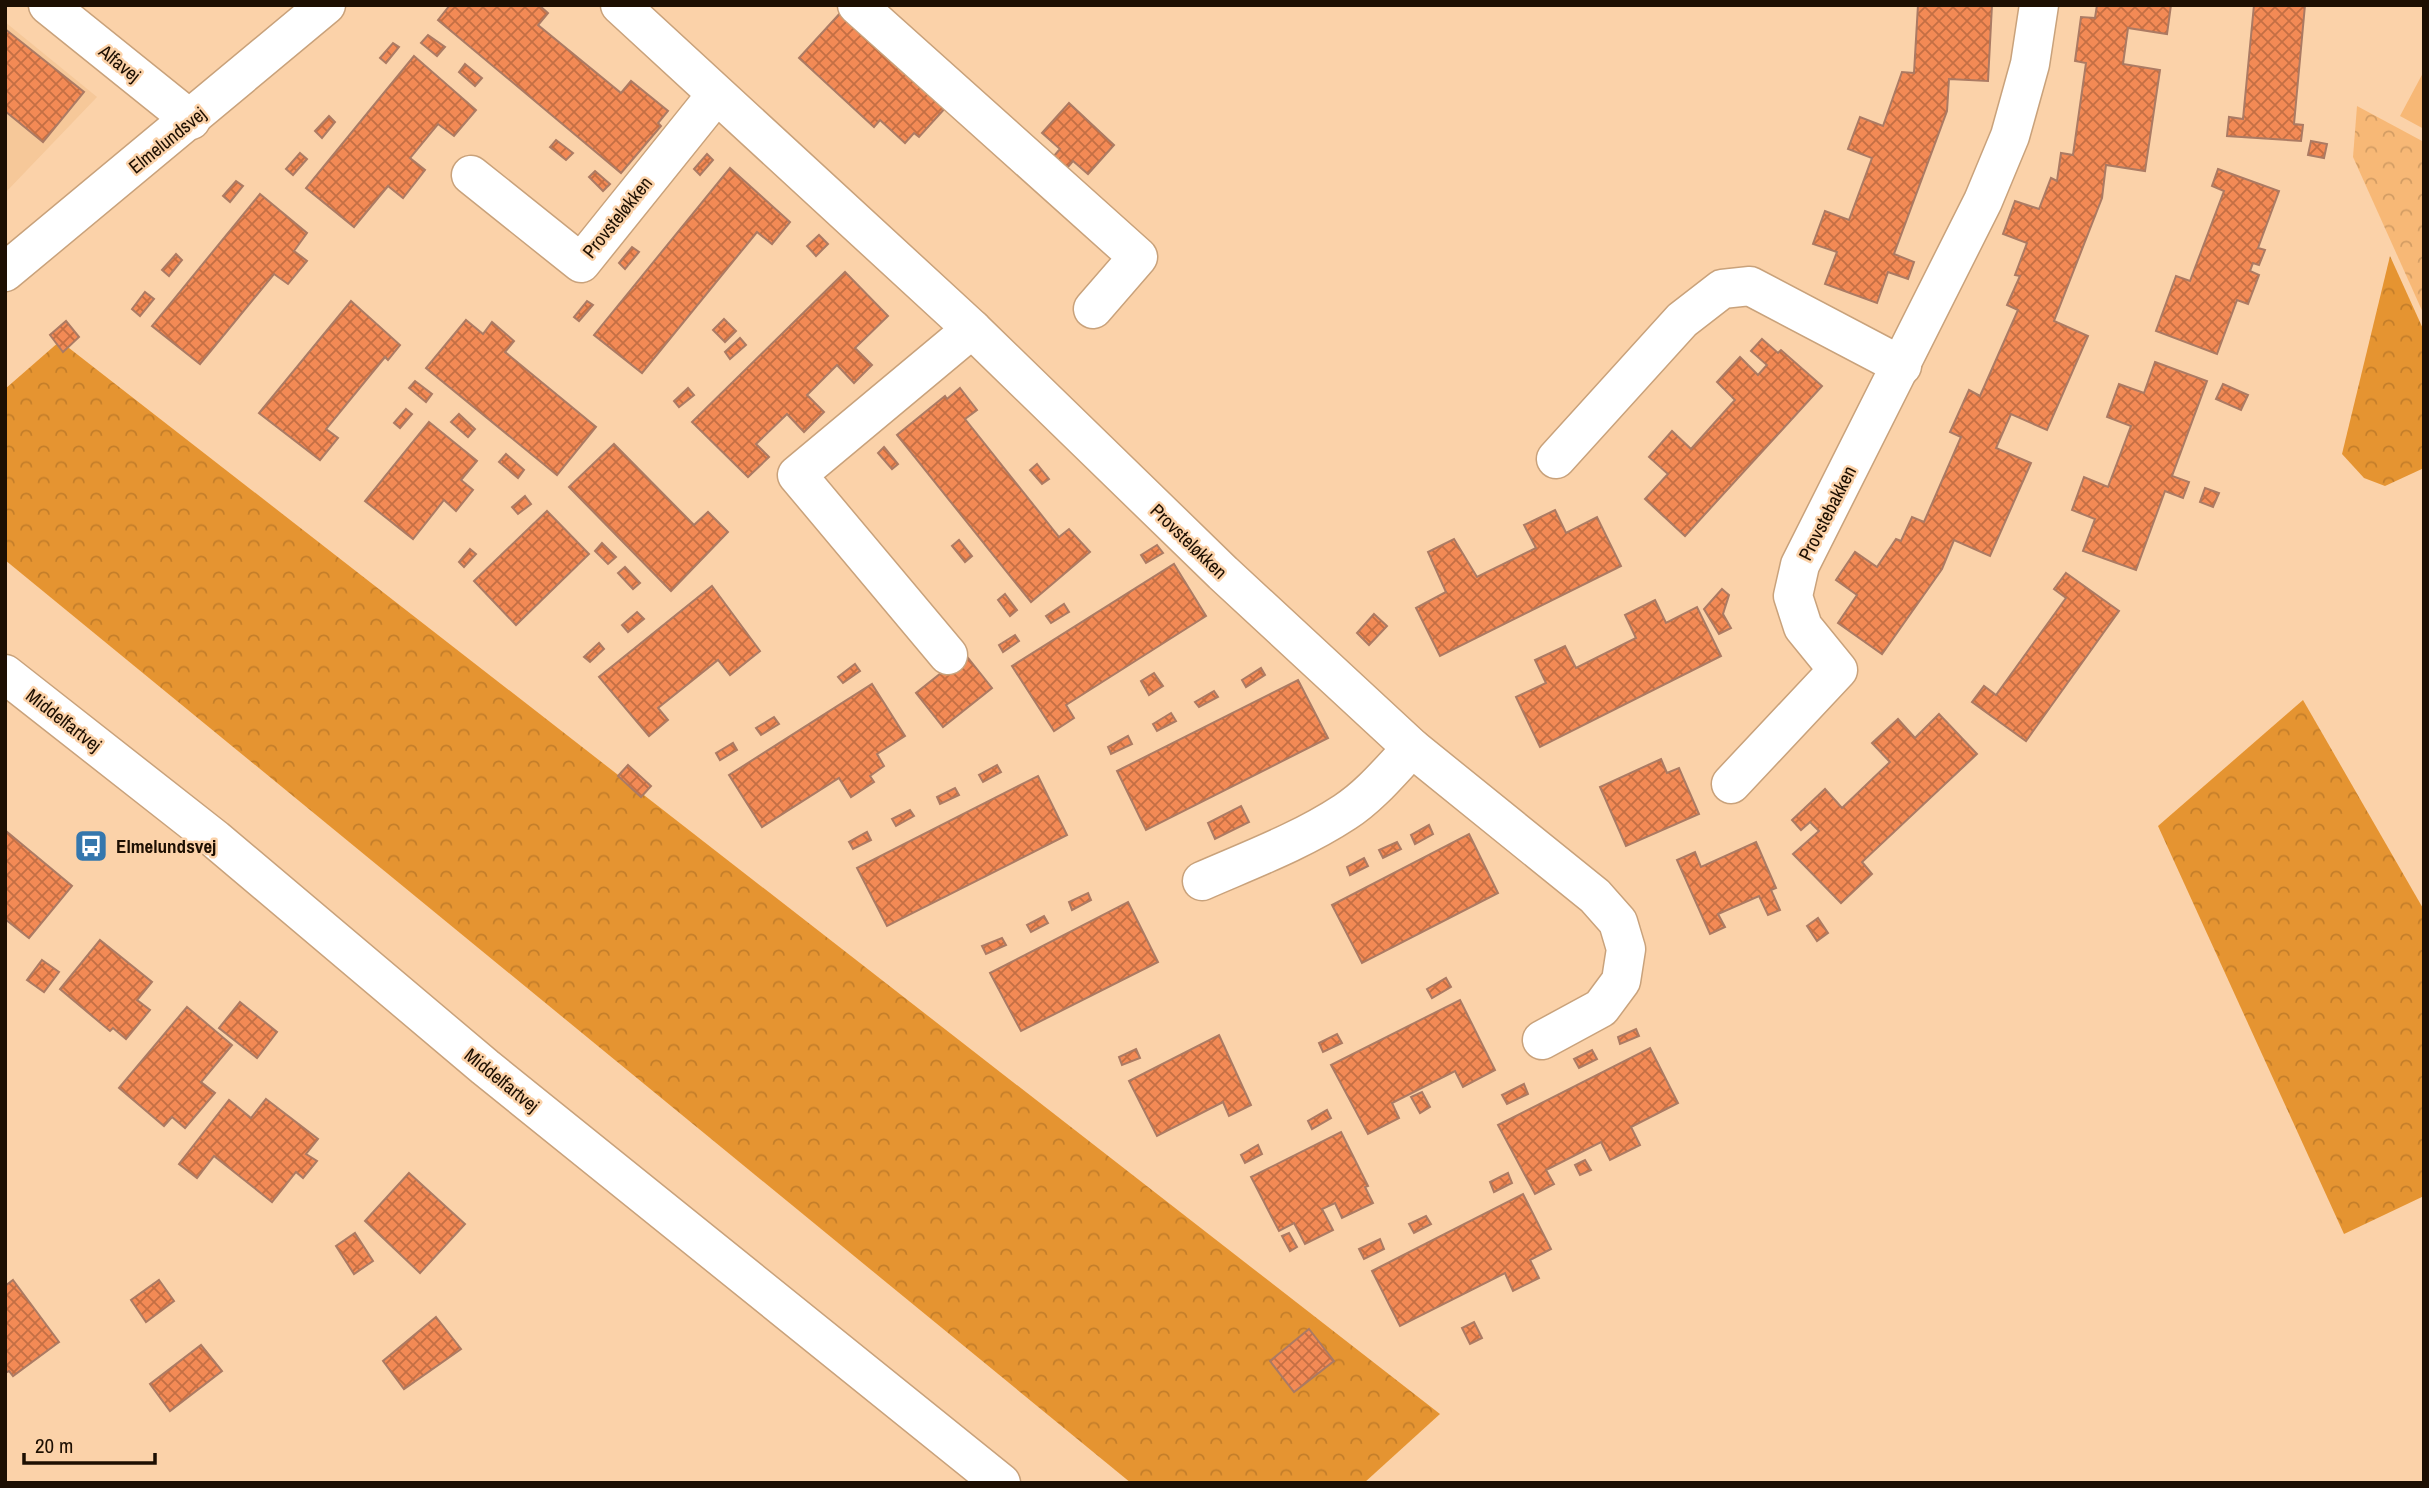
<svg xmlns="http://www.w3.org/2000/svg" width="2429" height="1488" font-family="'Archivo Narrow',sans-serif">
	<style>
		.built { fill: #f6c899 }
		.green { fill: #f7b876 }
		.forest { fill: url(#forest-crowns) }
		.park { fill: url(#park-crowns) }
		.building { fill: url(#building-cross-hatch); stroke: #ab7a63; stroke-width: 2 }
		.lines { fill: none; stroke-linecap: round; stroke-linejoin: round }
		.minor-casing { stroke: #c9a27b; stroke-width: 41 }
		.major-casing { stroke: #c9a27b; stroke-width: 41 }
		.minor { stroke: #fff; stroke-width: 38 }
		.major { stroke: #fff; stroke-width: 38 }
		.labels { text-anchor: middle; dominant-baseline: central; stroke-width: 5; stroke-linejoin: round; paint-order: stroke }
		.street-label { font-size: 19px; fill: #1d0f02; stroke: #fbd2a9 }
		.poi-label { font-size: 19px; font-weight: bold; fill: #1d0f02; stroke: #fbd2a9; text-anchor: start }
	</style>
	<defs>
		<pattern id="forest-crowns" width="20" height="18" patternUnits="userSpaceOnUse" patternTransform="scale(1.75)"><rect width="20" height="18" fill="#e59431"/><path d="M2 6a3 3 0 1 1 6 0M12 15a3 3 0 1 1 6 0" fill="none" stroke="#c47e2a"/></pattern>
		<pattern id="park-crowns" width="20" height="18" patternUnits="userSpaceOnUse" patternTransform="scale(1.75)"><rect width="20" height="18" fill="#f7b876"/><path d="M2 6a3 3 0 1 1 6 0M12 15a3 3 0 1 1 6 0" fill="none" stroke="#d39d64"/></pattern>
		<pattern id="building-cross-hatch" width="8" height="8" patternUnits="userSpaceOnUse" patternTransform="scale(1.75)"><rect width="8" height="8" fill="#f38a55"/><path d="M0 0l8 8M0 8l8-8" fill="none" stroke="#c46f44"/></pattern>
	</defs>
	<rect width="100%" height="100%" fill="#fbd2a9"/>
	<!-- built -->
	<polygon class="built" points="5,22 97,97 5,193"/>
	<!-- green -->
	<polygon class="green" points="2424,71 2424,129 2400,116"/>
	<!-- forest -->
	<g class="forest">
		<polygon points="2390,256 2424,331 2424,468 2385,486 2364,478 2342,454"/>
		<polygon points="60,341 1440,1414 1364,1483 1131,1483 5,560 5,389"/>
		<polygon points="2303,700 2424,910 2424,1196 2344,1234 2158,826"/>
	</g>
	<!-- park -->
	<polygon class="park" points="2357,106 2424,142 2424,315 2353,157"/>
	<!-- building -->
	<g class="building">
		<polygon points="450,5 539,5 548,13 538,25 621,93 631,81 668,111 658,123 661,126 621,173 438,20"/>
		<polygon points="1918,5 1992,5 1988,81 1949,79 1947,111 1894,254 1914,262 1908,279 1888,272 1877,303 1825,284 1837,252 1813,244 1825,211 1849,220 1872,158 1848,149 1860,117 1883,126 1902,72 1914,73"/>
		<polygon points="2097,5 2171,5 2167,34 2128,28 2123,64 2160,70 2145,171 2106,165 2102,198 2054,321 2088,336 2047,430 2011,414 1996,448 2031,463 1990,556 1954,540 1942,569 1882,654 1838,623 1857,595 1836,580 1855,552 1877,567 1896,539 1901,541 1912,517 1924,522 1961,437 1950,432 1969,390 1980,396 2018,310 2007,305 2020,276 2015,275 2027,243 2003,234 2015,201 2039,209 2051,178 2057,181 2061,153 2073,155 2086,63 2075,61 2081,17 2095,18"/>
		<polygon points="2254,5 2305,5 2294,124 2303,125 2301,141 2227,136 2229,117 2243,119"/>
		<polygon points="843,10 947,106 919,137 914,133 905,143 880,120 874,127 799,58"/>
		<polygon points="5,29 84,92 43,142 5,111"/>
		<polygon points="428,35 445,47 437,56 421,43"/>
		<polygon points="393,43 399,47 386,63 380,58"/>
		<polygon points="414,56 476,110 454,136 438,124 410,158 425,170 403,198 388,186 354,227 306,188"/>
		<polygon points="465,64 482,78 475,86 459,72"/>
		<polygon points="1069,103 1114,145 1088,174 1073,161 1067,168 1054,156 1060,149 1042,133"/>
		<polygon points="329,116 335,122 322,138 315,131"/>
		<polygon points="556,140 573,153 566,160 550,147"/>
		<polygon points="2311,141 2327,144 2324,158 2308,155"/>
		<polygon points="300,153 307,159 293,175 286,169"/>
		<polygon points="707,154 713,160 700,175 694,169"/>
		<polygon points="730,168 790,222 772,244 757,232 642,373 594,335"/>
		<polygon points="2218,169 2279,191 2258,248 2265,250 2259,265 2253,263 2250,271 2259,275 2248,304 2237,300 2217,354 2156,331 2176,276 2190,281 2224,191 2212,186"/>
		<polygon points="595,171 610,184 603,191 589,177"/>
		<polygon points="236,181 243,186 230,202 223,196"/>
		<polygon points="260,194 307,233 294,251 307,261 288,284 274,274 200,364 152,326"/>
		<polygon points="819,235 828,244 816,256 807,246"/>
		<polygon points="632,247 639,252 625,269 619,263"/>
		<polygon points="176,254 182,260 169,276 162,270"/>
		<polygon points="845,272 888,316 855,348 872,365 854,383 837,365 807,395 824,412 804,432 787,414 756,444 769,457 748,477 692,422"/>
		<polygon points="145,292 154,299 140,316 132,309"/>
		<polygon points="351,301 400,345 388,360 385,357 326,429 338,438 320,460 259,413"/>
		<polygon points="587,301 593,305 579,321 574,317"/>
		<polygon points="724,319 736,331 725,342 713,330"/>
		<polygon points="466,320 483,334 492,322 514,341 505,352 596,427 557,475 426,368"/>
		<polygon points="66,321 79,337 63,352 50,335"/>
		<polygon points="740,338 746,345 730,359 725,352"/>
		<polygon points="1762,339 1778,353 1781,350 1822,386 1685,536 1645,499 1668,474 1649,457 1672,431 1691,449 1735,400 1717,382 1740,357 1758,375 1767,365 1751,351"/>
		<polygon points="2155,362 2207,381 2172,476 2189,482 2183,498 2165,491 2136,570 2083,551 2095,519 2072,510 2084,477 2108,487 2131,426 2107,417 2119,384 2144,393"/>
		<polygon points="415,381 432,394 426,402 409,388"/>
		<polygon points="2223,384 2248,395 2241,410 2216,399"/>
		<polygon points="688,388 694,395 679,407 674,401"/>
		<polygon points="960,388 977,410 965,419 1059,537 1069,529 1090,552 1031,602 897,435 945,396 947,399"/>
		<polygon points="406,409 412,414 400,428 394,423"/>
		<polygon points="459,414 475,429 468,437 451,422"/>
		<polygon points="429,422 477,461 461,480 473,490 456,511 444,500 413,539 365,501"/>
		<polygon points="614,444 694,525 708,512 728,532 671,591 569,487"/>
		<polygon points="884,447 898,464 892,469 878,453"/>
		<polygon points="506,454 524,470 518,478 499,462"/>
		<polygon points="1037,464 1049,479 1042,484 1030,470"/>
		<polygon points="2205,488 2219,493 2213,507 2200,502"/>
		<polygon points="525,496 531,504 518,514 512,507"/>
		<polygon points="1555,510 1566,533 1597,517 1621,566 1440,656 1416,608 1446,592 1428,552 1454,539 1477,577 1536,548 1524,525"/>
		<polygon points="547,511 589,554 516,625 474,581"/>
		<polygon points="959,540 972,556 965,562 952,546"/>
		<polygon points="602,543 616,557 608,564 595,551"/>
		<polygon points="1157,545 1163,553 1146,563 1141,555"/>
		<polygon points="470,549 476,554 464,567 459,562"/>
		<polygon points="1174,564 1206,616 1066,705 1074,718 1054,731 1012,666"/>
		<polygon points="625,567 640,583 633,589 618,573"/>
		<polygon points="2066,573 2119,611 2026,741 1972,702 1984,686 1996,695 2066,598 2054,589"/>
		<polygon points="712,586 760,651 730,675 718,660 658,708 668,720 649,736 599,677"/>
		<polygon points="1722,589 1729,595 1723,614 1731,628 1719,634 1704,609"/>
		<polygon points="1005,594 1017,610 1010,616 998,600"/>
		<polygon points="1655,600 1666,623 1697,607 1721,656 1540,747 1516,697 1546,683 1535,660 1565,646 1576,668 1636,638 1625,615"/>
		<polygon points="1064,604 1069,612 1051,623 1046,616"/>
		<polygon points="637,612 644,619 628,632 622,625"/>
		<polygon points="1374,614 1387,626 1369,645 1357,633"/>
		<polygon points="1015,635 1019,641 1003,652 999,645"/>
		<polygon points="599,643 604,649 590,662 584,657"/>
		<polygon points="965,654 992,688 943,727 916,693"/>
		<polygon points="855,664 860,671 843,683 838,677"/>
		<polygon points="1261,668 1265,675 1246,687 1242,680"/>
		<polygon points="1154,673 1163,686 1149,695 1141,681"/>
		<polygon points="1298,680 1328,738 1146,830 1117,771"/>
		<polygon points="872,684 905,736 877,754 884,766 870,776 874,782 851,797 839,778 762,827 729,775"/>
		<polygon points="1214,691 1218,697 1199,707 1195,702"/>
		<polygon points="1171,713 1176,721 1157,731 1153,724"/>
		<polygon points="1939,714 1977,754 1862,862 1872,874 1841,903 1793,854 1819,831 1810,822 1801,830 1792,820 1825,789 1842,808 1890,762 1872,743 1898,719 1915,738"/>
		<polygon points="774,717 779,724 761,735 756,728"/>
		<polygon points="1128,736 1132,744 1111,754 1108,747"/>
		<polygon points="733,743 737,750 720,760 716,753"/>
		<polygon points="1661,759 1667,773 1679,768 1699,814 1626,846 1600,787"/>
		<polygon points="628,765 651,786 641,797 618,776"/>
		<polygon points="997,765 1001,772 983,782 979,775"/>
		<polygon points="1038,776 1067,835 887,926 857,868"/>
		<polygon points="955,788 959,795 940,804 937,797"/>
		<polygon points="1241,806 1249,822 1215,839 1208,823"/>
		<polygon points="910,810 914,816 896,826 892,819"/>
		<polygon points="1429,825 1433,834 1415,844 1411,835"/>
		<polygon points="6,831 72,886 29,938 5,919"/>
		<polygon points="867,832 871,840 853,849 849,842"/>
		<polygon points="1469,834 1498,893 1362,963 1332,905"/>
		<polygon points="1397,842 1401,849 1383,858 1379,850"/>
		<polygon points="1756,842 1776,888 1771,890 1780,910 1768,915 1759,896 1718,914 1725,927 1710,934 1677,860 1695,852 1701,867"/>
		<polygon points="1364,858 1368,866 1350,875 1347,867"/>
		<polygon points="1088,893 1091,900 1072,910 1069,902"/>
		<polygon points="1128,902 1158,962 1021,1031 990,973"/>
		<polygon points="1044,916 1048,923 1031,932 1027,925"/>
		<polygon points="1818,918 1828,933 1817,941 1807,926"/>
		<polygon points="1002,938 1006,945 986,954 982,946"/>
		<polygon points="100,940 152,982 137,1000 150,1010 126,1039 113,1028 110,1031 60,989"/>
		<polygon points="42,960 59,972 44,992 27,980"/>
		<polygon points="1446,978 1451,987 1432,998 1427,989"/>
		<polygon points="1460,1000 1495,1070 1463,1087 1455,1071 1392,1103 1399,1118 1368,1134 1331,1065"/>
		<polygon points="240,1002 277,1032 257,1058 219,1028"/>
		<polygon points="187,1007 232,1045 201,1082 215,1093 185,1128 172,1117 164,1126 119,1088"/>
		<polygon points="1636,1029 1639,1036 1620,1044 1618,1037"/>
		<polygon points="1337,1034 1342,1043 1323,1052 1319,1043"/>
		<polygon points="1219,1035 1251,1105 1229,1116 1223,1102 1157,1136 1129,1081"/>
		<polygon points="1650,1048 1678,1103 1631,1127 1640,1145 1610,1160 1601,1142 1546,1170 1554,1184 1535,1194 1498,1125"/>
		<polygon points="1136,1049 1140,1058 1122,1065 1119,1057"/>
		<polygon points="1592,1050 1597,1059 1579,1068 1574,1059"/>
		<polygon points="1524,1084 1528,1094 1507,1104 1502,1095"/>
		<polygon points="1422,1092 1430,1107 1420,1113 1411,1097"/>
		<polygon points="266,1099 318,1139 306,1154 317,1161 303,1178 296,1172 272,1202 214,1156 197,1178 179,1164 229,1100 251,1118"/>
		<polygon points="1327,1110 1331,1118 1312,1129 1308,1121"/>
		<polygon points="1341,1132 1368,1186 1365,1187 1373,1203 1342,1218 1335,1203 1322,1209 1333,1230 1305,1244 1294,1223 1279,1231 1251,1177"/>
		<polygon points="1258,1145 1262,1154 1245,1163 1241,1155"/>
		<polygon points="1585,1160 1591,1170 1580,1175 1575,1165"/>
		<polygon points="409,1173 465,1224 420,1273 365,1221"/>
		<polygon points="1508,1173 1512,1183 1494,1192 1490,1182"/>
		<polygon points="1523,1194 1551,1249 1530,1260 1539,1278 1513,1291 1505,1273 1400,1326 1372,1271"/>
		<polygon points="1426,1216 1431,1224 1414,1233 1409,1224"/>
		<polygon points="355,1233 373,1261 354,1274 336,1246"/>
		<polygon points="1289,1233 1297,1247 1290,1251 1282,1236"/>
		<polygon points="1380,1239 1384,1249 1364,1259 1359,1249"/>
		<polygon points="13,1280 59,1342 13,1376 9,1371 5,1373 5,1286"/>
		<polygon points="159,1280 174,1301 146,1322 131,1300"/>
		<polygon points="436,1317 461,1349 404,1389 383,1361"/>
		<polygon points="1474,1322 1482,1338 1470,1344 1462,1328"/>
		<polygon points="1309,1329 1334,1361 1294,1392 1270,1361"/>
		<polygon points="201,1345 222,1371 170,1411 150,1384"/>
	</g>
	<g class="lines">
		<defs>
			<g id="minor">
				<polyline points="48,5 191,120"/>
				<polyline points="620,5 972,329 1223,573 1412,748 1595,896 1618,922 1626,949 1621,981 1601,1008 1542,1040"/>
				<polyline points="857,5 1138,257 1093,309"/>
				<polyline points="471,175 581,263 716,95"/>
				<polyline points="5,272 326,5"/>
				<polyline points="1556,459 1682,320 1722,289 1750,286 1902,366"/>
				<polyline points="948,655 797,475 972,329"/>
				<polyline points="1731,784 1838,670 1803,627 1793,596 1800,565 1983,201 2010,136 2030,64 2039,5"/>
				<path d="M1202,881C1250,860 1301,841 1345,812C1371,795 1391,770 1412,748"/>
			</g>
			<polyline id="major" points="5,674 215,839 485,1067 1001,1483"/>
		</defs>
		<!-- minor casing -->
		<use href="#minor" class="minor-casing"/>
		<!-- major casing -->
		<use href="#major" class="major-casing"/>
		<!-- minor -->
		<use href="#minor" class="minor"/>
		<!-- major -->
		<use href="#major" class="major"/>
	</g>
	<!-- icons -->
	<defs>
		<symbol id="bus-square" viewBox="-11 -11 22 22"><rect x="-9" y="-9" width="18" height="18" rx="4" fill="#3577ad" stroke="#fbd2a9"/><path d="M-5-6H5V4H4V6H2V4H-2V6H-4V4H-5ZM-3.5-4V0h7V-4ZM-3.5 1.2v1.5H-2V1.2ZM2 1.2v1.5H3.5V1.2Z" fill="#fff"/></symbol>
	</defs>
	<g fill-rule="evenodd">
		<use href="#bus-square" x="72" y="827" width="38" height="38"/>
	</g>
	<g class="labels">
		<!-- street labels -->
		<g class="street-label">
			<text transform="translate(120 63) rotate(39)">Alfavej</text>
			<text transform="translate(167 140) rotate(-39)">Elmelundsvej</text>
			<text transform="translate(617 217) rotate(-51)">Provsteløkken</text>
			<text transform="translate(1827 513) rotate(-63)">Provstebakken</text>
			<text transform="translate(1189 541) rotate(44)">Provsteløkken</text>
			<text transform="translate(64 720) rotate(38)">Middelfartvej</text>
			<text transform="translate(502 1080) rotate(39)">Middelfartvej</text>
		</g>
		<!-- poi labels -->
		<g class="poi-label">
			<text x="116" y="846">Elmelundsvej</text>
		</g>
	</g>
	<!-- border -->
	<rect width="2429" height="1488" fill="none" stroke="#1d0f02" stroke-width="14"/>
	<!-- scale -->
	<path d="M24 1453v10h131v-10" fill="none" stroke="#1d0f02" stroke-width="3.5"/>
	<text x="35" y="1453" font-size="21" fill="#1d0f02" stroke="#fbd2a9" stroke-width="5" paint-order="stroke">20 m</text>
</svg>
